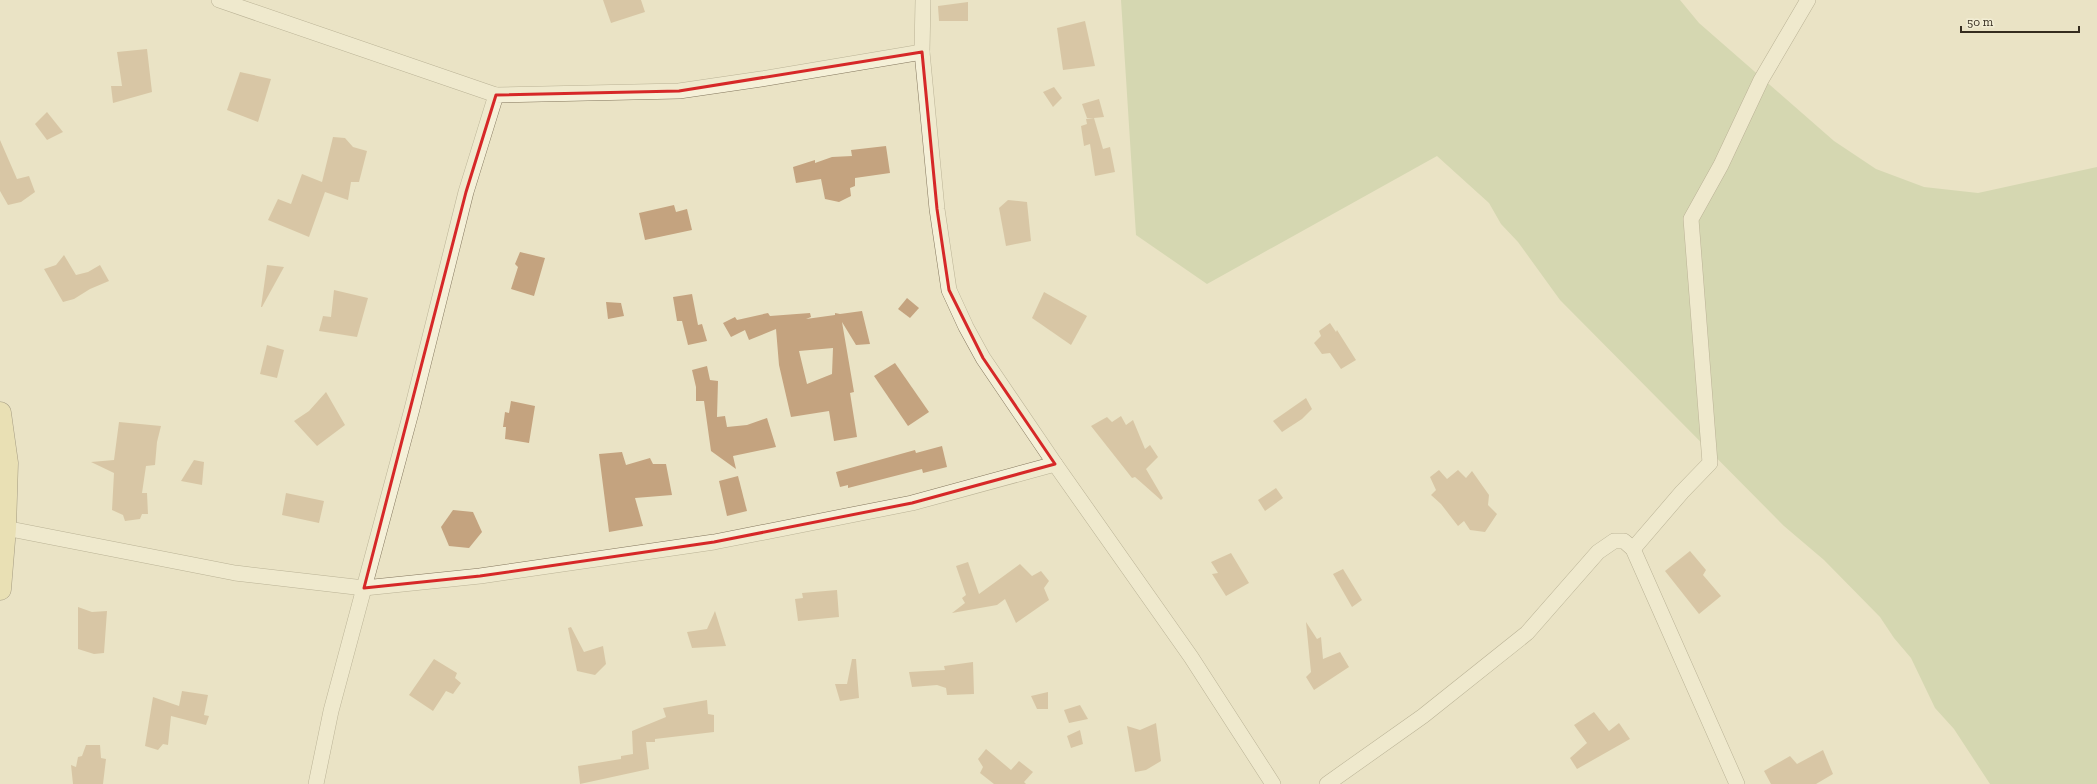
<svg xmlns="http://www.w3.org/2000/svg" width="2097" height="784" font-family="'Zilla Slab',serif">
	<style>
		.green { fill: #bdc79a }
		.building { fill: #c4a37f; fill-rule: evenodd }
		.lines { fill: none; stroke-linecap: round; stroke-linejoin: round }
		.street-casing { stroke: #83765d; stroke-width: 16 }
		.primary-casing { stroke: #514431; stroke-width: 23 }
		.street { stroke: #f5f0d8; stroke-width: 15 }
		.primary { stroke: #e9dba1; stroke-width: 22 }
		.marked { fill: none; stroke: #d62828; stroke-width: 3; stroke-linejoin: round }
	</style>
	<rect width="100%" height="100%" fill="#eae3c5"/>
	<!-- green -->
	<polygon class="green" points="1121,0 1680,0 1699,23 1834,141 1876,169 1924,187 1978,193 2097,167 2097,784 1990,784 1954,729 1935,708 1911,658 1894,638 1880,617 1824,560 1784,526 1560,300 1518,242 1501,224 1489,203 1437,156 1207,284 1136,235"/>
	<!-- building -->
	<g class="building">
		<polygon points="603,0 641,0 645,12 611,23"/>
		<polygon points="968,2 968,21 939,21 938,6"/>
		<polygon points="1085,21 1095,66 1063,70 1057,28"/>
		<polygon points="147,49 152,92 113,103 111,86 122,86 117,52"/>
		<polygon points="240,72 271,79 258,122 227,110"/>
		<polygon points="1054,87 1062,98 1053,107 1043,92"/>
		<polygon points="1099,99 1104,117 1094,118 1103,149 1110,147 1115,172 1095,176 1090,144 1084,146 1081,126 1087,124 1086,119 1094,118 1087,118 1082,104"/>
		<polygon points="47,112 63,132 47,140 35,124"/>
		<polygon points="333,137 345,138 353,147 367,151 359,182 351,182 348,200 325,192 309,237 268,220 278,199 291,204 302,174 322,182"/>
		<polygon points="0,140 17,179 29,176 35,192 21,202 8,205 0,191"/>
		<polygon points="886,146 890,173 855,178 855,186 850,188 851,196 839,202 825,199 821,179 796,183 793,167 815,160 815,163 832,157 852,156 851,150"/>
		<polygon points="1008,200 1027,202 1031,241 1006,246 999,208"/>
		<polygon points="674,205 676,212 687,209 692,230 645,240 639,213"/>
		<polygon points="520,252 545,258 534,296 511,289 518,267 515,264"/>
		<polygon points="64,255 76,275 88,272 100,265 109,281 90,289 74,299 63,302 44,269 56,265"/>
		<polygon points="267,265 284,267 262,307 261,307"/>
		<polygon points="334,290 368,298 357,337 319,331 323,316 331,317"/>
		<polygon points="1044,292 1087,316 1071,345 1032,318"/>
		<polygon points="692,294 698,325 702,324 707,341 688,345 682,321 677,321 673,297"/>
		<polygon points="907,298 919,308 910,318 898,309"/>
		<polygon points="606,302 621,303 624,316 608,319"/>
		<path d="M862,311L870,344L856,345L842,322L854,392L850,393L857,437L834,441L829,411L791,417L779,365L776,329L749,340L745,330L731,337L723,323L735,317L737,320L768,313L770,316L810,313L811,317L806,319L835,315V313L840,314ZM833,348L832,374L807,384L799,351Z"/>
		<polygon points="1330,323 1336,332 1337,330 1356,360 1341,369 1330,353 1322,354 1314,343 1321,336 1319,331"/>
		<polygon points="267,345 284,350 277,378 260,374"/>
		<polygon points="895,363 929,412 908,426 874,376"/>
		<polygon points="707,366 710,380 718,381 717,417 725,416 727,427 747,425 767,418 776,447 733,456 736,469 711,451 704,401 696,401 696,387 692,370"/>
		<polygon points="326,392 345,425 317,446 294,421 309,411"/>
		<polygon points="1306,398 1312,409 1302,419 1282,432 1273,421"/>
		<polygon points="511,401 535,406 529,443 505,439 506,427 503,427 505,412 509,413"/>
		<polygon points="1121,416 1126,425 1133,420 1145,449 1150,445 1158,457 1146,469 1163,498 1161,500 1135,477 1132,478 1091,426 1107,417 1112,422"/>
		<polygon points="119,422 161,426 157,442 155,465 146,466 142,493 147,493 148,514 142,514 140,519 125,521 123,515 112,510 114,473 91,462 114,460"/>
		<polygon points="942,446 947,467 923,473 922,469 848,488 848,485 840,487 836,472 915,450 916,453"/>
		<polygon points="622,452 626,465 650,458 653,464 666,464 672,495 635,498 643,526 609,532 599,454"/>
		<polygon points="194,460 204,462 202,485 181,481"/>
		<polygon points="1439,470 1447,479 1458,470 1466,478 1472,471 1489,495 1488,505 1497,514 1485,532 1470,530 1464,521 1458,526 1441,504 1431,495 1436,490 1430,477"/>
		<polygon points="738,476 747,511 727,516 719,481"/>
		<polygon points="1276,488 1283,498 1265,511 1258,500"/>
		<polygon points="286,493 324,501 319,523 282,515"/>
		<polygon points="453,510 473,512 482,532 469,548 449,546 441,527"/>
		<polygon points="1690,551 1706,570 1703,575 1721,596 1699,614 1665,571"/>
		<polygon points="1231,553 1249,583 1226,596 1212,574 1218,573 1211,562"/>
		<polygon points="968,562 979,594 1020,564 1032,576 1041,571 1049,581 1044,588 1049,600 1016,623 1005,599 997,605 952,613 965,603 962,598 966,595 956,566"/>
		<polygon points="1343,569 1362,600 1352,607 1333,574"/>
		<polygon points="837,590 839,617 798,621 795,599 803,598 802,593"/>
		<polygon points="78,607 92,612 107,611 104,653 94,654 78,649"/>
		<polygon points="715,611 726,646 692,648 687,632 707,629"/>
		<polygon points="1306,622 1317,639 1321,637 1323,659 1340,652 1349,667 1314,690 1306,677 1311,672"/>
		<polygon points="571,627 584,652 603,646 606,664 595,675 577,671 568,628"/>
		<polygon points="434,659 457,673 455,678 461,683 453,694 446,691 433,711 409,695"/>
		<polygon points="852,659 856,659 859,698 840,701 835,684 847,684"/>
		<polygon points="973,662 974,694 947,695 946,688 937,685 912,687 909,672 945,670 944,666"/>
		<polygon points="182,691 208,695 204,715 209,716 206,725 171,716 168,745 163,744 158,750 145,746 153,697 179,706"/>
		<polygon points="1048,692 1048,709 1037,709 1031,696"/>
		<polygon points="707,700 708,714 714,715 714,732 655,739 655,742 646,742 649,769 580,784 578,766 621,759 621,756 633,754 632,731 666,717 663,708"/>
		<polygon points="1080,705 1088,719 1069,723 1064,710"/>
		<polygon points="1594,712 1609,731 1619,723 1630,739 1577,769 1570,758 1587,743 1574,725"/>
		<polygon points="1156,723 1161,761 1146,770 1135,772 1127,726 1140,730"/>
		<polygon points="1080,730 1083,744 1071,748 1067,736"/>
		<polygon points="86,745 100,745 101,758 106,759 103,784 73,784 71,765 76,767 78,757 82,756"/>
		<polygon points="986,749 1011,770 1019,761 1033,772 1024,782 1026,784 994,784 980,773 983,767 978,759"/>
		<polygon points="1823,750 1833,774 1816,784 1771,784 1764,771 1790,756 1797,764"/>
	</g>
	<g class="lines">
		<defs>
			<g id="street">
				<polyline points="219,0 496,95"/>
				<polyline points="923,0 922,52 937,209 949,290 966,327 983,358 1055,464 1191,657 1273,784"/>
				<polyline points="5,528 235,573 364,588 480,576 714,542 912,503 1055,464"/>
				<polyline points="1633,549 1682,492 1710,463 1691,219 1721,165 1761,80 1808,0"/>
				<polyline points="316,784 331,711 412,409 466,192 496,95 679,91 761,79 922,52"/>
				<polyline points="1327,784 1423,716 1527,633 1598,552 1614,541 1624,541 1633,549 1737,784"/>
			</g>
			<polyline id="primary" points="0,413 7,463 5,528 0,589"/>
		</defs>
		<!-- street casing -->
		<use href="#street" class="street-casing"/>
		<!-- primary casing -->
		<use href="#primary" class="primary-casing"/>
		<!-- street -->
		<use href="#street" class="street"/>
		<!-- primary -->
		<use href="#primary" class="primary"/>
	</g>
	<!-- marked area -->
	<path d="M0 0H2097V784H0ZM922,52L937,209L949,290L983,358L1055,464L912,503L714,542L480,576L364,588L466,192L496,95L679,91Z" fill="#eae3c5" fill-opacity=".55" fill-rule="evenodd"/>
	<path class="marked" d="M922,52L937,209L949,290L983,358L1055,464L912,503L714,542L480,576L364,588L466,192L496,95L679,91Z"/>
	<!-- scale -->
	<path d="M1961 26v6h118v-6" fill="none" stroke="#352c1f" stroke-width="2"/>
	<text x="1967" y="26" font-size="12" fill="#352c1f" stroke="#f2edd4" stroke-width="3" paint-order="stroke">50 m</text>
</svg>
